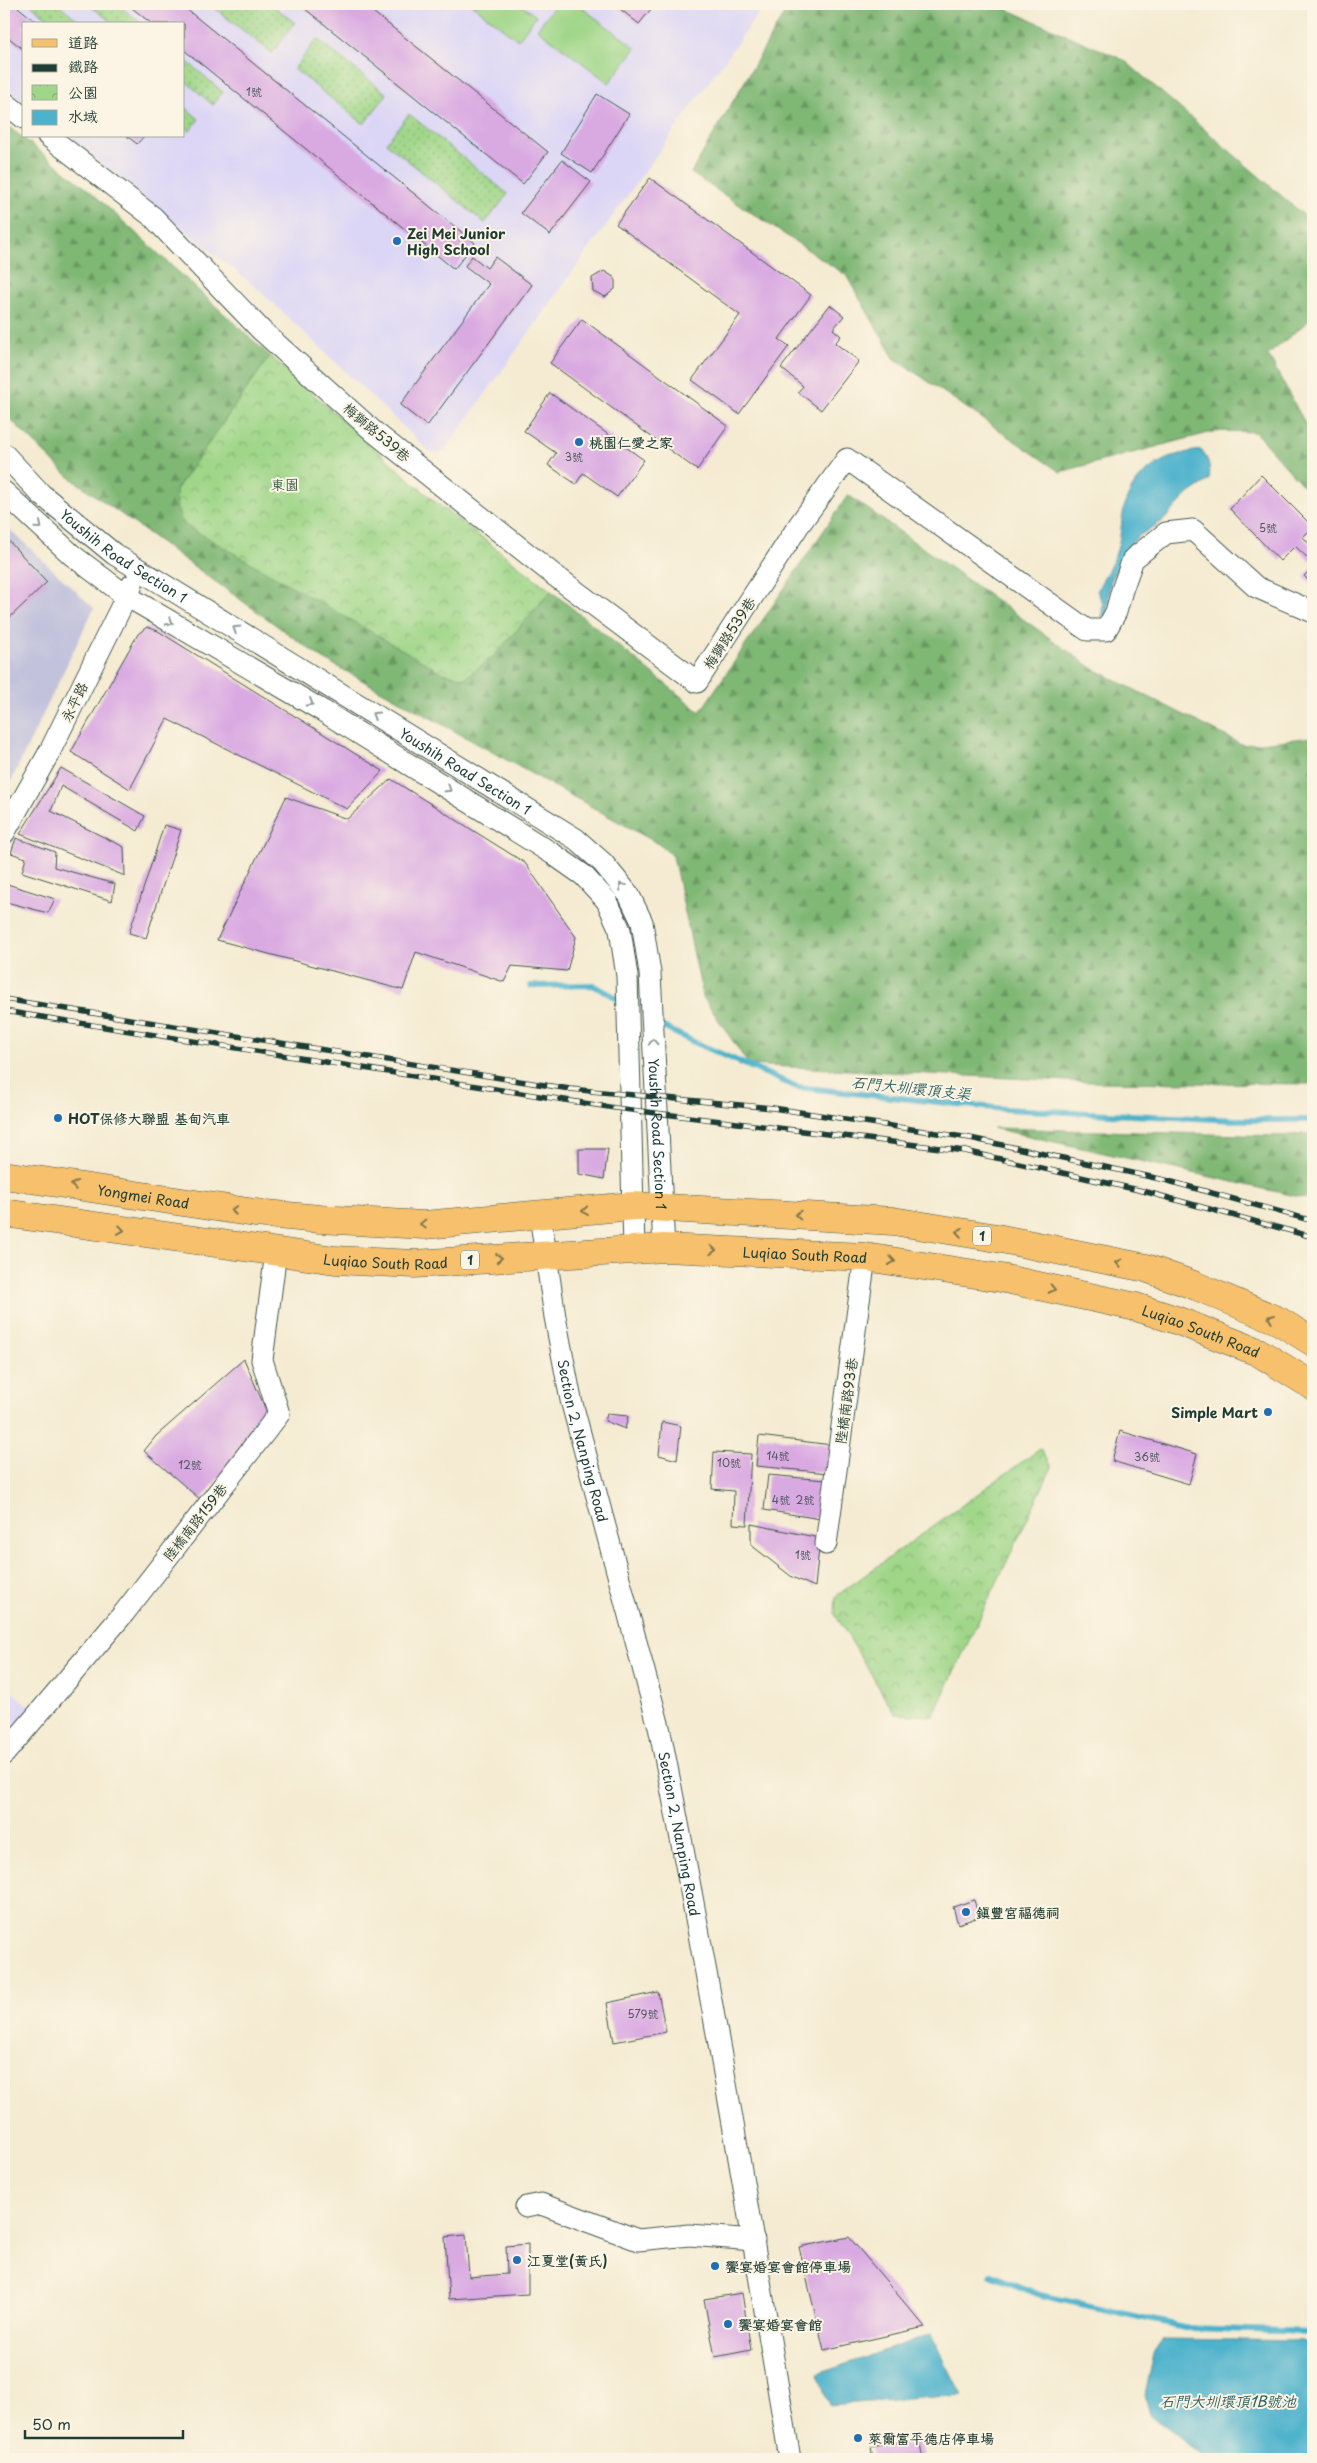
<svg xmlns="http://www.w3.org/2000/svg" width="1317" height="2463" font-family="'Playpen Sans','LXGW WenKai TC',sans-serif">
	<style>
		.built { fill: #dcd6f6 }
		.industrial { fill: #c2c2dc }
		.forest { fill: url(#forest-firs); stroke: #4f7a54 }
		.park { fill: url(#park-crowns); stroke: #5f8a5e }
		.garden { fill: url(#garden-dots); stroke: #5f8a5e }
		.pitch { fill: #9fd688; stroke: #5f8a5e }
		.water { fill: #4db2cc; stroke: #367880 }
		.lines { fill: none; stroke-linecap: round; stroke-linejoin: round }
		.stream { stroke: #4db2cc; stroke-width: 6 }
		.building { fill: #d9a9e2 }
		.minor-casing { stroke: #3f574c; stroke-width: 23 }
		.major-casing { stroke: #3f574c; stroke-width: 29 }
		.minor { stroke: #fff; stroke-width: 21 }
		.major { stroke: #f7c06c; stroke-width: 28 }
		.rail-casing { stroke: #1f3d34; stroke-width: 5.5 }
		.rail { stroke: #fcf5e5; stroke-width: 4; stroke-dasharray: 11; stroke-linecap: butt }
		.oneway { stroke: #8f9e9a }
		.oneway2 { stroke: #80784d }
		.poi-dot { fill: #1f6fb2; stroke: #fcf5e5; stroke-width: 2 }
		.labels { text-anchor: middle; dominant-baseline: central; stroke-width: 4; stroke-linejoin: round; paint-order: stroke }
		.number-label { font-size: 11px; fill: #4e5860 }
		.shield { fill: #fcf5e5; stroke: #617469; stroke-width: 1 }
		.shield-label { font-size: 12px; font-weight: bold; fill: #1f3d34 }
		.poi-label { font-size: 14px; font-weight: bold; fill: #1f3d34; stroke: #fcf5e5; text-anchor: start }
		.street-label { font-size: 14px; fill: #1f3d34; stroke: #fcf5e5 }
		.park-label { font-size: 14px; fill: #395c45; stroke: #fcf5e5 }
		.water-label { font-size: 15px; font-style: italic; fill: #2d6062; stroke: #fcf5e5 }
	</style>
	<defs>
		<pattern id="forest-firs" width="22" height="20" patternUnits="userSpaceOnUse" patternTransform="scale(1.25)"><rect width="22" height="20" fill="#7fb774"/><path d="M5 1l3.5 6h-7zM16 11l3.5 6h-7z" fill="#679660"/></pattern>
		<pattern id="park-crowns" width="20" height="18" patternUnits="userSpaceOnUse" patternTransform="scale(1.25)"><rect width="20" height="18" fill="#9fd688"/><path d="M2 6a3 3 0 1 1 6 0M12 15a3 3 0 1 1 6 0" fill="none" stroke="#81af70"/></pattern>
		<pattern id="garden-dots" width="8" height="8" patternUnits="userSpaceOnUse" patternTransform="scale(1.25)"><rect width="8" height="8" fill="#9fd688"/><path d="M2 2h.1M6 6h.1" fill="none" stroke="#81af70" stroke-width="1.8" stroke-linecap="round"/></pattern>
	</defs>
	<rect width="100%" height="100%" fill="#fcf5e5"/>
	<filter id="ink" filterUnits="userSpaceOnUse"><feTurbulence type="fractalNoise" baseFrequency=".02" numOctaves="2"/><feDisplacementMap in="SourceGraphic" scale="10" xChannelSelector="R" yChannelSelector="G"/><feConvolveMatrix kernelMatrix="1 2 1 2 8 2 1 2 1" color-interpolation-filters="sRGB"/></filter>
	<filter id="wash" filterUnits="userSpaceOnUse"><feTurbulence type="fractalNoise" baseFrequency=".0096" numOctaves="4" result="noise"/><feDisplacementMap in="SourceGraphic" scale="20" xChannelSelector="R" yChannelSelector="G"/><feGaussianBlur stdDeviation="1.12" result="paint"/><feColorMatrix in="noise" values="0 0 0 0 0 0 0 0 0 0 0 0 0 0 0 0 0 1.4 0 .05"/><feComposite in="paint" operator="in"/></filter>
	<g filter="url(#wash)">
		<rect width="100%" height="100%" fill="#f5ebd2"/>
		<!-- built -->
		<g class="built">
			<polygon points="4,4 765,4 445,450 438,453 429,451 257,288 67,136 184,136 184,24 24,24 24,102 4,87"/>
			<polygon points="4,1685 33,1709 4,1749"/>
		</g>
		<!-- industrial -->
		<polygon class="industrial" points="4,524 94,608 4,796"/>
		<!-- forest -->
		<g class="forest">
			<polygon points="790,4 995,4 1124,60 1313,223 1313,317 1268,355 1313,438 1313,497 1255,432 1216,431 1060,472 894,358 846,275 691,173"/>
			<polygon points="4,123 90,191 270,356 176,490 443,673 465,678 494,656 551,591 700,712 848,495 1092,668 1243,745 1313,737 1313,1084 1089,1082 749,1065 703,997 673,856 657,843 322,658 68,476 4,413"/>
			<polygon points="993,1128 1279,1136 1313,1133 1313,1200"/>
		</g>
		<!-- park -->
		<g class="park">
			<polygon points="270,356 433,500 551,591 494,656 465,678 443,673 183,524 177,509 176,490"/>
			<polygon points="1040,1449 1052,1467 933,1716 895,1714 835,1614 836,1596"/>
		</g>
		<!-- garden -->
		<g class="garden">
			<polygon points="30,4 58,4 83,24 55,24"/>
			<polygon points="88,4 117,4 142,24 114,24"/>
			<polygon points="209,4 271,4 295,23 272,53"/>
			<polygon points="317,39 387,94 364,124 294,69"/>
			<polygon points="184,59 223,92 213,105 184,80"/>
			<polygon points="184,106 199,119 189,132 184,127"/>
			<polygon points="409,114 508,194 485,223 386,143"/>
		</g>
		<!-- pitch -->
		<g class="pitch">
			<polygon points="471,4 520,4 536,16 518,40"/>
			<polygon points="556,4 577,4 636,48 609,83 537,29"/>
		</g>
		<!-- water -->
		<g class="water">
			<path d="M1201,450C1209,460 1211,467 1209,480L1187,495L1163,521L1137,537L1124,554L1110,583L1107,616H1101L1103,604L1097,591C1103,578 1113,564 1117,550C1121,537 1121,522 1124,508C1133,471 1166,454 1201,450Z"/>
			<polygon points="931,2334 962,2395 829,2405 818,2374"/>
			<polygon points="1164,2339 1313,2341 1313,2459 1207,2459 1150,2415 1145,2395 1154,2354"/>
		</g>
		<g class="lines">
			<!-- stream -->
			<g class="stream">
				<polyline points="531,986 593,985 624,1002"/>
				<polyline points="657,1024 696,1043 797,1087 1004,1109 1236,1120 1313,1120"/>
				<polyline points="991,2275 1040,2295 1189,2328 1313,2332"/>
			</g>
		</g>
		<g id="blocks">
			<!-- building -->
			<g class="building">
				<polygon points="4,4 14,4 39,24 24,24 24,50 4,34"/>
				<polygon points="127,4 180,4 475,243 454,269 184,50 184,24 152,24"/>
				<polygon points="299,4 363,4 548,152 523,184"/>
				<polygon points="614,4 655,4 639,24"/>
				<polygon points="597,94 629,114 592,173 561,153"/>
				<polygon points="127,136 144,136 137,144"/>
				<polygon points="562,160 591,182 550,235 521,213"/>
				<polygon points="650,178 811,295 779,339 789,346 739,414 692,380 740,315 616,224"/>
				<polygon points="472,256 487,268 495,257 532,285 427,426 400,405 489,284 465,266"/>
				<polygon points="604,271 615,278 615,289 605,297 593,291 592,278"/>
				<polygon points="830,305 844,316 833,329 841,336 835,343 859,361 821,410 798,392 803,386 781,368"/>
				<polygon points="582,319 728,426 697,470 550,363"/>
				<polygon points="550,393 644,460 617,497 583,473 576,484 548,465 556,453 524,431"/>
				<polygon points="1261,475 1313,527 1303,537 1313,548 1312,562 1295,546 1280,561 1230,509"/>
				<polygon points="4,536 47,582 4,623"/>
				<polygon points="1313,567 1313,585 1304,576"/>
				<polygon points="147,627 158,631 383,771 347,809 167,719 130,789 71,752 138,634"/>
				<polygon points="61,768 145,816 138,831 61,786 51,811 124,847 125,876 20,834"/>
				<polygon points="391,779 525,863 576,937 567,971 512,966 504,982 416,952 403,990 217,940 286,797 347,819"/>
				<polygon points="164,825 181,830 146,938 129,933"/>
				<polygon points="16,838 55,852 54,867 115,884 112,901 22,872 26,858 11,853"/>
				<polygon points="4,883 55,899 48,913 6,902 4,905"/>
				<polygon points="579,1149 608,1149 604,1179 579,1174"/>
				<polygon points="244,1359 268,1415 201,1500 144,1451 156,1436"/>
				<polygon points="607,1414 628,1416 625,1429 605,1421"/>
				<polygon points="662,1422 681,1426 677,1460 659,1455"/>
				<polygon points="1120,1431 1197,1454 1189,1484 1112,1461"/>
				<polygon points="759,1436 832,1445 828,1473 756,1466"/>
				<polygon points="714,1452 751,1454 747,1525 733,1524 734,1491 712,1489"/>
				<polygon points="768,1475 825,1480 821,1519 764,1510"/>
				<polygon points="751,1524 820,1538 815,1587 792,1577 751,1545"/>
				<polygon points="974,1900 979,1917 958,1924 953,1907"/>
				<polygon points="658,1992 666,2032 614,2042 607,2003"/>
				<polygon points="466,2235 469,2277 507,2274 506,2246 528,2244 528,2294 449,2299 445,2237"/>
				<polygon points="849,2237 925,2327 824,2350 799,2247"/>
				<polygon points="742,2293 751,2350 715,2357 704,2299"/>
				<polygon points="919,2439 923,2459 873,2459 871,2447"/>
			</g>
		</g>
	</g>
	<g filter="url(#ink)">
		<use href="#blocks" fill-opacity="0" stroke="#3f574c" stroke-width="1"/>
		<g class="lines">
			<defs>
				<g id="minor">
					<polyline points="4,102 24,118"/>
					<polyline points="48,136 153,217 261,330 373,431 554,575 697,682 799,525 847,459 1087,630 1106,630 1116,612 1122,590 1133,559 1166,533 1193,530 1256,587 1313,612"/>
					<path id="s1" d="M4,454L41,494L114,554L576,839L603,863L629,895L642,922L650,973L664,1248"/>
					<polyline points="4,492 72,555 125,595 323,711 553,854 583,875 607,901 620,930 627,976 634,1249"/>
					<polyline points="4,833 49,753 132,585"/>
					<path id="s2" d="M540,1215L555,1317L571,1400L659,1727C708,1970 749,2215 790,2459"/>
					<polyline points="826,1544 865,1257"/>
					<polyline points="4,1754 124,1613 279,1414 262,1360 276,1252"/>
					<polyline points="526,2207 541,2204 638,2240 689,2235 754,2240"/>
				</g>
				<g id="major">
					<path id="s3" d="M4,1175L255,1213L320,1219L424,1225L633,1206L893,1221L997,1238L1146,1268L1196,1286L1279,1321L1313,1342"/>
					<path id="s4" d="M4,1213L335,1260L414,1264L664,1248L865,1257L1001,1278L1136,1307L1176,1320L1258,1352L1313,1386"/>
				</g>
			</defs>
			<!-- minor casing -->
			<use href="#minor" class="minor-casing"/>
			<!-- major casing -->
			<use href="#major" class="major-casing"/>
			<!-- minor -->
			<use href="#minor" class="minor"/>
			<!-- major -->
			<use href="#major" class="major"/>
			<defs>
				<g id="rail">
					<polyline points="4,999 570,1089 773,1108 970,1138 1165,1180 1313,1221"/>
					<polyline points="4,1011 615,1108 965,1151 1143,1191 1313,1237"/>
				</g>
			</defs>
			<!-- rail casing -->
			<use href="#rail" class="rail-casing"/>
			<!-- rail -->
			<use href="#rail" class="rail"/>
		</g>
		<!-- one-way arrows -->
		<defs><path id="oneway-chevron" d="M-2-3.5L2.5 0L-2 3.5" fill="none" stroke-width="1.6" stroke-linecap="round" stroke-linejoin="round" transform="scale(1.25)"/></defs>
		<g class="oneway">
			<use href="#oneway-chevron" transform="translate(39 526) rotate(41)"/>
			<use href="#oneway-chevron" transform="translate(170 622) rotate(30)"/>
			<use href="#oneway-chevron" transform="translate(236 629) rotate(-148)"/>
			<use href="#oneway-chevron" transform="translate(310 703) rotate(30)"/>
			<use href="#oneway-chevron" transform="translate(375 715) rotate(-148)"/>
			<use href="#oneway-chevron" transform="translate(448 789) rotate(32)"/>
			<use href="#oneway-chevron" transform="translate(622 886) rotate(-130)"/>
			<use href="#oneway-chevron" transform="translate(653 1042) rotate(-93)"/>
		</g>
		<g class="oneway2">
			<use href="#oneway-chevron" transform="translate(74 1185) rotate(-171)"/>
			<use href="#oneway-chevron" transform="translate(234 1210) rotate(-171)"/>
			<use href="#oneway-chevron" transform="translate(585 1211) rotate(175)"/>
			<use href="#oneway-chevron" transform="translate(798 1215) rotate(-177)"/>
			<use href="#oneway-chevron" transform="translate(423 1224) rotate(179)"/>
			<use href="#oneway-chevron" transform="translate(121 1230) rotate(8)"/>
			<use href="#oneway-chevron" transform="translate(959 1232) rotate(-171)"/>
			<use href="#oneway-chevron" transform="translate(713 1250) rotate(3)"/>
			<use href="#oneway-chevron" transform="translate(499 1258) rotate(-4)"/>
			<use href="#oneway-chevron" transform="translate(892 1261) rotate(9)"/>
			<use href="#oneway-chevron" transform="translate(1119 1263) rotate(-169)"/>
			<use href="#oneway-chevron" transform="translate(1052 1289) rotate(12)"/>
			<use href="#oneway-chevron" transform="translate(1271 1318) rotate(-157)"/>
		</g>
	</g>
	<!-- markers -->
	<g class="poi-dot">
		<circle cx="397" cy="241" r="5"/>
		<circle cx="579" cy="442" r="5"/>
		<circle cx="58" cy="1118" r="5"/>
		<circle cx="1268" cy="1412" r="5"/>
		<circle cx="966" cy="1912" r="5"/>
		<circle cx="517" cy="2260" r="5"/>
		<circle cx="715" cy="2266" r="5"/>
		<circle cx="728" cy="2324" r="5"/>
		<circle cx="858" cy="2438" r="5"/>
	</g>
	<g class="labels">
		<!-- number labels -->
		<g class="number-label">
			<text x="254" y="91">1號</text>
			<text x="574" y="456">3號</text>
			<text x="1268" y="527">5號</text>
			<text x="778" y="1455">14號</text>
			<text x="1147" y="1456">36號</text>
			<text x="729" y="1462">10號</text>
			<text x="190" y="1464">12號</text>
			<text x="781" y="1499">4號</text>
			<text x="805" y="1499">2號</text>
			<text x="803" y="1554">1號</text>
			<text x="643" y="2013">579號</text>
		</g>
		<!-- shield labels -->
		<g class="shield">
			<rect x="973" y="1226.5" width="18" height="19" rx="4"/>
			<rect x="461" y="1250.5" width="18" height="19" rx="4"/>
		</g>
		<g class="shield-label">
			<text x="982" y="1236">1</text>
			<text x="470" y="1260">1</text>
		</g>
		<!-- poi labels -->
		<g class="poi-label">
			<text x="407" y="233">Zei Mei Junior<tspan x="407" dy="16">High School</tspan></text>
			<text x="589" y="442">桃園仁愛之家</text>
			<text x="68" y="1118">HOT保修大聯盟 基甸汽車</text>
			<text x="1258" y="1412" text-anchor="end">Simple Mart</text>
			<text x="976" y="1912">鎮豐宮福德祠</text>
			<text x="527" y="2260">江夏堂(黃氏)</text>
			<text x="725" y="2266">饗宴婚宴會館停車場</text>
			<text x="738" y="2324">饗宴婚宴會館</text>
			<text x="868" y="2438">萊爾富平德店停車場</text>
		</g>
		<!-- street labels -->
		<g class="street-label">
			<text transform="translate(377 432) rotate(40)">梅獅路539巷</text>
			<text stroke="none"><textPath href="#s1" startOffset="158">Youshih Road Section 1</textPath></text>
			<text transform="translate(729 633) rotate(-57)">梅獅路539巷</text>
			<text transform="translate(74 702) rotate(-64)">永平路</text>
			<text stroke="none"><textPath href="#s1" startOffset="562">Youshih Road Section 1</textPath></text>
			<text stroke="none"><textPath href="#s1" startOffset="1012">Youshih Road Section 1</textPath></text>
			<text stroke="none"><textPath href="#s3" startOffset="141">Yongmei Road</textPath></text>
			<text stroke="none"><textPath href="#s4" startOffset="805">Luqiao South Road</textPath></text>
			<text stroke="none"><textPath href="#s4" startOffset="385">Luqiao South Road</textPath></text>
			<text stroke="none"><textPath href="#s4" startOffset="1210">Luqiao South Road</textPath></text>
			<text transform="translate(846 1401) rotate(-82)">陸橋南路93巷</text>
			<text stroke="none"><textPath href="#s2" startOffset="230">Section 2, Nanping Road</textPath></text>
			<text transform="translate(195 1522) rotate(-52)">陸橋南路159巷</text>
			<text stroke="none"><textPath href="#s2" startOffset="635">Section 2, Nanping Road</textPath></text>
		</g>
		<!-- park labels -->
		<g class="park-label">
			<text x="285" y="484">東園</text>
		</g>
		<!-- water labels -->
		<g class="water-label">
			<text transform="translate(911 1087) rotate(6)">石門大圳環頂支渠</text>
			<text x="1228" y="2400">石門大圳環頂1B號池</text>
		</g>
	</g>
	<!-- margin -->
	<rect width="1317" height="2463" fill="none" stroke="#fcf5e5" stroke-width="20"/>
	<!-- legend -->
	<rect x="22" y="22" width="162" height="115" fill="#fcf5e5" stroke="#a4ab9e"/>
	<rect x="32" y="39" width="25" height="8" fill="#f7c06c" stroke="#a4ab9e"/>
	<text x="68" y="48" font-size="15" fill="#1f3d34">道路</text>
	<rect x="32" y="64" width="25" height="8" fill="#1f3d34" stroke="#a4ab9e"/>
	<text x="68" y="72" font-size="15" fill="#1f3d34">鐵路</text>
	<rect x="32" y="85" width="25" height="15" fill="url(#park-crowns)" stroke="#a4ab9e"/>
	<text x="68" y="98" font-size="15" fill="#1f3d34">公園</text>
	<rect x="32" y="110" width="25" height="15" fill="#4db2cc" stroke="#a4ab9e"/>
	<text x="68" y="122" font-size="15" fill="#1f3d34">水域</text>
	<!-- scale -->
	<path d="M25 2430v8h158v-8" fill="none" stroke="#1f3d34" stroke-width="2.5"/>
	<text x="32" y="2430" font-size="15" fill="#1f3d34" stroke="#fcf5e5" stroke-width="4" paint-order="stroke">50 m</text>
</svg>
